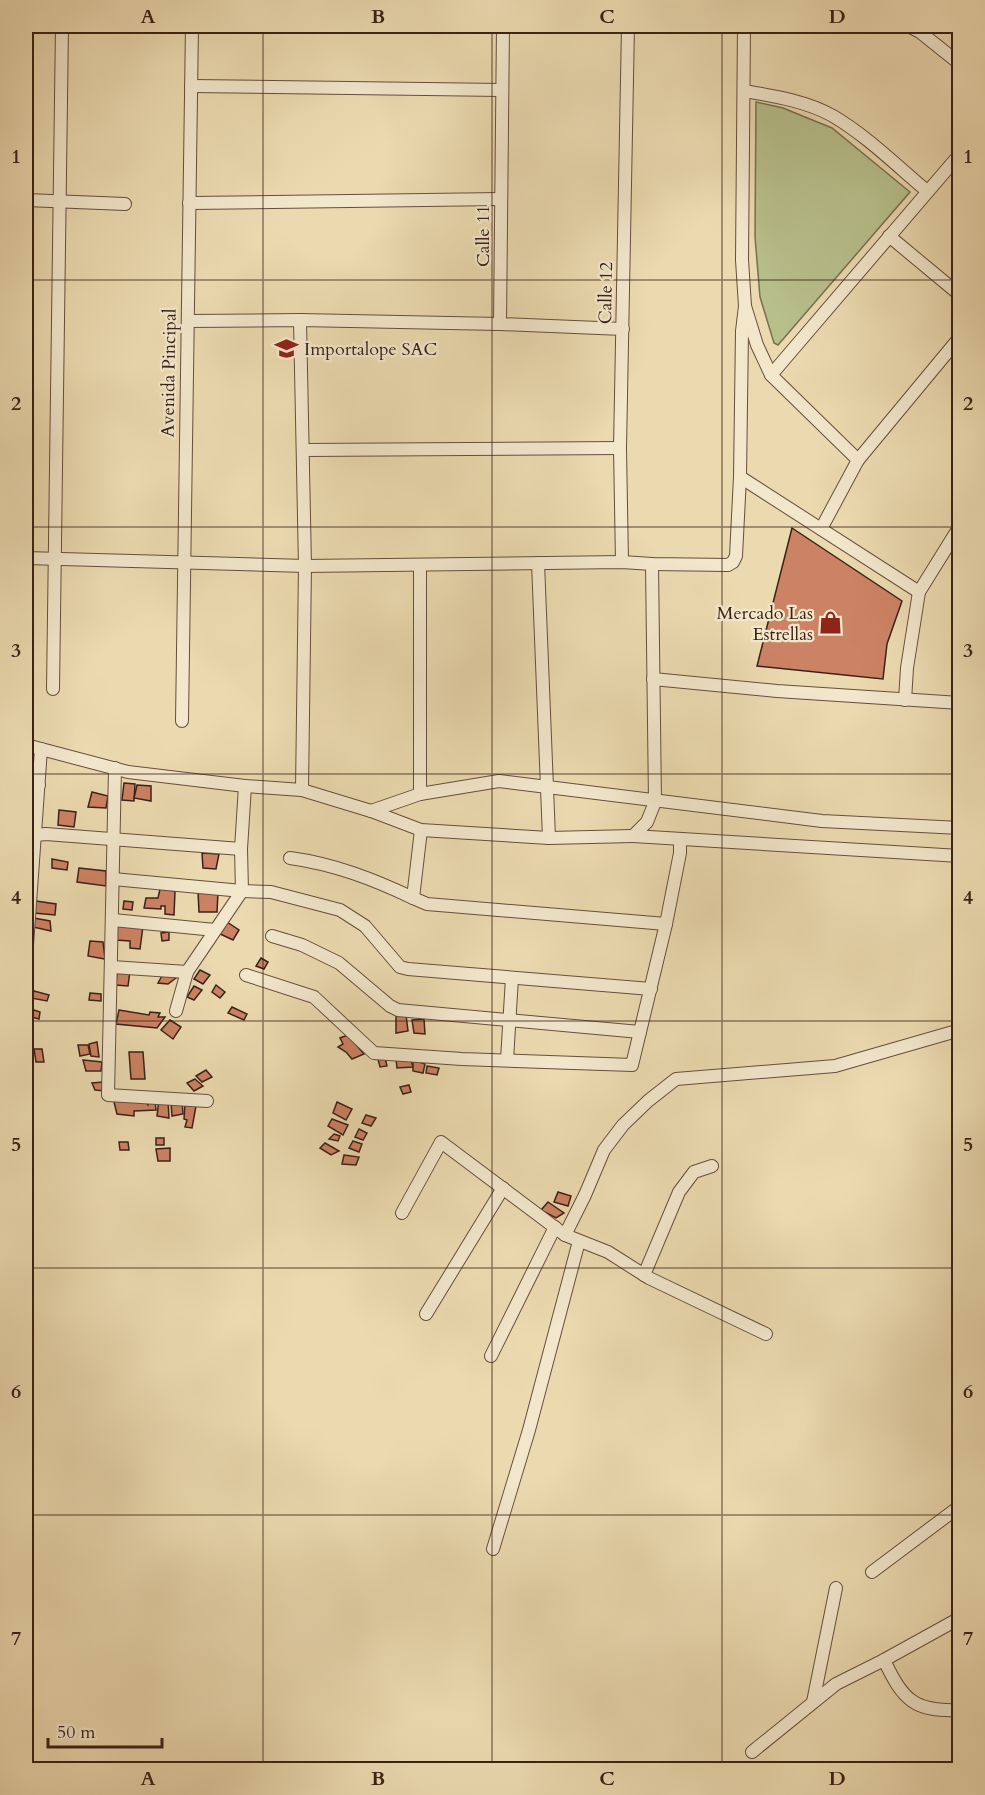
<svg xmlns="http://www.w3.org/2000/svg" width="985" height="1795" font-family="Cardo,serif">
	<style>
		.green { fill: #b7bf8b; stroke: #787051; stroke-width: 1.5 }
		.building { fill: #cc8264; stroke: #3a2017; stroke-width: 1.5 }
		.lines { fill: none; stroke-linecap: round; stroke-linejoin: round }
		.minor-casing { stroke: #664e3d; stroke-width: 14 }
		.minor { stroke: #f2e6cb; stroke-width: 12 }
		.grid { fill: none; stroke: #3a2017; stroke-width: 1.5; stroke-opacity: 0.55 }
		.labels { text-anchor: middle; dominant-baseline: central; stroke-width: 4.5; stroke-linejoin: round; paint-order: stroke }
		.street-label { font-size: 18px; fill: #3a2017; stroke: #f2e6cb }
		.poi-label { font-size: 18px; fill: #3a2017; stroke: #f2e6cb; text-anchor: start }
		.neatline { fill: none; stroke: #3a2017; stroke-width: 2 }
		.grid-label { font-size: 20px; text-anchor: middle; font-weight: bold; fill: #3a2017 }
	</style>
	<rect width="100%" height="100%" fill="#ebd9af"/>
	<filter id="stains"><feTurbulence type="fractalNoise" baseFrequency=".00333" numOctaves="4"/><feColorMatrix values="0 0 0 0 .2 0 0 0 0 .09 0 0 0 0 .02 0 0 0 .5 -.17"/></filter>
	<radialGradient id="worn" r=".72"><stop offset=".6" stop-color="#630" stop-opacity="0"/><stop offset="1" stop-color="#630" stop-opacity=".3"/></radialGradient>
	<!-- green -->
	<polygon class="green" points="756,102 783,108 832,128 910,192 778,345 774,343 760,297 755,237"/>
	<!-- building -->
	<g class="building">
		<polygon points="792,528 902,601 887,644 883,679 757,666"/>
		<polygon points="124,783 135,784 134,801 122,800"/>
		<polygon points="137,785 151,786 151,801 134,798"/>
		<polygon points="92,792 108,796 106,808 88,807"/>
		<polygon points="59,810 76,812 74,827 58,825"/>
		<polygon points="202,853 219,854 216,869 203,868"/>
		<polygon points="52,859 68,862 67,870 52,868"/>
		<polygon points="79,868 106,871 106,886 77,882"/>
		<polygon points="160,889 175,891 174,915 165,914 165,906 161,906 161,909 144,908 146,898 158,898"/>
		<polygon points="198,891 218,892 217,912 199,912"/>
		<polygon points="36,901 56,904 55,915 34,913"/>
		<polygon points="124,901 133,902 132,910 123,909"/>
		<polygon points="34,918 50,921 51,931 33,927"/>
		<polygon points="227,922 239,930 233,940 218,933"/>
		<polygon points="117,924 143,926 140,949 130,948 130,941 116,940"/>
		<polygon points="169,932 169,940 162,941 161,933"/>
		<polygon points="90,941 103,942 105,959 88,956"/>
		<polygon points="261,958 268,962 264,969 256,966"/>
		<polygon points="117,970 130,971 128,986 116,985"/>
		<polygon points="200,970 210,975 203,984 194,979"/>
		<polygon points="163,974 174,976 176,978 168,984 158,983"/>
		<polygon points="216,985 225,992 220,998 212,992"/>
		<polygon points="194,986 202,990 194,1000 187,997"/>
		<polygon points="34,991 49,995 47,1001 31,998"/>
		<polygon points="90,993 101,994 101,1001 89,1000"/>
		<polygon points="232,1007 247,1014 244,1020 228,1013"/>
		<polygon points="31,1009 40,1012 39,1019 28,1016"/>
		<polygon points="119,1010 149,1015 150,1012 160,1013 158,1017 165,1017 157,1028 116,1024"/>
		<polygon points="396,1015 406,1015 408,1031 396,1033"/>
		<polygon points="424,1019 425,1034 414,1033 412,1020"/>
		<polygon points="170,1020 181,1027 173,1039 161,1030"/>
		<polygon points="348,1035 364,1054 352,1059 346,1052 338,1047 343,1044 340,1038"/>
		<polygon points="97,1042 99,1057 91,1056 89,1044"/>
		<polygon points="78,1045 88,1045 90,1054 80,1056"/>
		<polygon points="34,1049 42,1049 44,1062 36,1062"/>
		<polygon points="129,1052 143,1052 145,1079 131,1079"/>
		<polygon points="385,1058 387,1066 380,1067 378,1059"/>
		<polygon points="396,1059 411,1060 413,1067 397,1068"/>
		<polygon points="83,1060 102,1062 101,1071 86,1071"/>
		<polygon points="413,1060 425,1064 423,1073 413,1071"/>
		<polygon points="427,1066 439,1068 437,1075 426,1073"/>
		<polygon points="206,1070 212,1077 202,1082 196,1076"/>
		<polygon points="195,1079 203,1086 194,1091 187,1083"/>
		<polygon points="103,1082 104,1091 95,1090 92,1083"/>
		<polygon points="409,1085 411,1092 403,1094 400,1087"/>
		<polygon points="113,1098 144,1100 148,1105 149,1100 155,1100 156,1110 134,1111 134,1116 117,1114"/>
		<polygon points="159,1099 168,1100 169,1118 157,1116"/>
		<polygon points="182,1101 183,1114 172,1116 171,1102"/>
		<polygon points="337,1102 352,1109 346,1120 333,1113"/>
		<polygon points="185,1104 196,1106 192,1128 185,1127 187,1120 184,1119"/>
		<polygon points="366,1115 376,1118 371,1126 362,1123"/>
		<polygon points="332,1119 348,1125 343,1135 328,1126"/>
		<polygon points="359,1129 367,1133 363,1140 355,1137"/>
		<polygon points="334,1134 340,1136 338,1141 329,1139"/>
		<rect x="156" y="1138" width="8" height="7"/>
		<polygon points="353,1141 362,1144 359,1152 349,1148"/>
		<polygon points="119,1142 128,1142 129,1150 120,1150"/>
		<polygon points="325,1143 339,1151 331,1155 320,1148"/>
		<polygon points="170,1148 170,1161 158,1161 156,1149"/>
		<polygon points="344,1155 359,1157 356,1165 342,1164"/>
		<polygon points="558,1192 571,1196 568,1206 554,1202"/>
		<polygon points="548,1202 564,1213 556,1218 541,1210"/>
	</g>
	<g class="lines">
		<defs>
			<g id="minor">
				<polyline points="503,26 500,324 623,329"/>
				<polyline points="744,26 742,260 745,306 757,345 771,375 858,460"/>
				<polyline points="908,26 920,32 960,64"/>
				<polyline points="191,86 502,90"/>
				<path d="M744,91C774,96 806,101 833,116C867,136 897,166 927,191"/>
				<polyline points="26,200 125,204"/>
				<polyline points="189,203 501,199"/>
				<polyline points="889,236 960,295"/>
				<polyline points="300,320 305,566 302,790"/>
				<polyline points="188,321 300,320 500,324"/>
				<polyline points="771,375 960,154"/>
				<polyline points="303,450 620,448"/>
				<polyline points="740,477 919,592"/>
				<polyline points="821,529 858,460 960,337"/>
				<polyline points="26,558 305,566 622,562 652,564 728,565 733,562 736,556 740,477 742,331 745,306"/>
				<polyline points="622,562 620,448 628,26"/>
				<polyline points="538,563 549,838"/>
				<polyline points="652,564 655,802 647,822 633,836 960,856"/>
				<polyline points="653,679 777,691 960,703"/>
				<polyline points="53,689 62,26"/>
				<polyline points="905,700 907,668 919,592 960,526"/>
				<polyline points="182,721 192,26"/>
				<polyline points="26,745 128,772 245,786 302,790 371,811 421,830 549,838 633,836"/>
				<polyline points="115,768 108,1095 207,1101"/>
				<polyline points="26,788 39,785"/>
				<polyline points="420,794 499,781 822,821 960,828"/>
				<polyline points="371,811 420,794 420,566"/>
				<polyline points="421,830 413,898 427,904 666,924 680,853 680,839"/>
				<polyline points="26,836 46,834 241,849 245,786"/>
				<path d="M290,858C334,864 373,879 413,898"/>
				<polyline points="113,879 242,891 271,892 340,910 365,926 400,967 408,969 651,989"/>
				<polyline points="113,920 215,930"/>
				<polyline points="272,936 302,945 339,963 390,1006 398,1010 640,1032"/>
				<polyline points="26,959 41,749"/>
				<polyline points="112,967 187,972"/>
				<polyline points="246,975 314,997 374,1053 462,1059 632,1065 666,924"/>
				<polyline points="176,1011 187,972 242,891 241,849"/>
				<polyline points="507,1060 512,978"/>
				<polyline points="402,1213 441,1142 565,1235 608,1252 649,1278 766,1334"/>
				<polyline points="565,1235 585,1195 604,1150 623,1125 648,1101 676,1079 835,1066 960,1030"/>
				<polyline points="644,1275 679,1192 694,1172 712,1166"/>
				<polyline points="426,1314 503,1188"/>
				<polyline points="491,1356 555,1227"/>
				<polyline points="493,1549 529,1430 579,1241"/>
				<polyline points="872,1572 960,1506"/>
				<path d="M884,1660C903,1700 914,1712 960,1710"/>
				<polyline points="813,1702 836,1588"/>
				<polyline points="752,1752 836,1684 884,1660 960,1618"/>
			</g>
		</defs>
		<!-- minor casing -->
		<use href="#minor" class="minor-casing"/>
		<!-- minor -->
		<use href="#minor" class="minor"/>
	</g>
	<!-- grid -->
	<path class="grid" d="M263,26V1770M492,26V1770M722,26V1770M26,280H960M26,527H960M26,774H960M26,1021H960M26,1268H960M26,1515H960"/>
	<!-- icons -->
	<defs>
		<symbol id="school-bare" viewBox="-9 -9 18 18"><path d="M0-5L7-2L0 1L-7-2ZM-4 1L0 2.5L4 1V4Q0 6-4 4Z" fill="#8f2418" stroke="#f2e6cb" stroke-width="2.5" paint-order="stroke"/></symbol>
		<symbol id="shop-bare" viewBox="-9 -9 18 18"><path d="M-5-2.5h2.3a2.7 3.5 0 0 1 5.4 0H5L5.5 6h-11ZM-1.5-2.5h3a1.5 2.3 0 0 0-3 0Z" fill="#8f2418" stroke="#f2e6cb" stroke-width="2.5" paint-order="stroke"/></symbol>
	</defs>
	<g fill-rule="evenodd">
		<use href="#school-bare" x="270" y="332" width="33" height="33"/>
		<use href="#shop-bare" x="814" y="606" width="33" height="33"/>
	</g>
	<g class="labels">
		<!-- street labels -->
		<g class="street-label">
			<text transform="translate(483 236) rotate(-90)">Calle 11</text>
			<text transform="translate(606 293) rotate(-89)">Calle 12</text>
			<text transform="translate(169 373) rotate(-89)">Avenida Pincipal</text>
		</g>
		<!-- poi labels -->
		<g class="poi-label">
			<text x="304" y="349">Importalope SAC</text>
			<text x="813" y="613" text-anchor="end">Mercado Las<tspan x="813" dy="21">Estrellas</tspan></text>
		</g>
	</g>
	<!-- margin -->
	<rect width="985" height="1795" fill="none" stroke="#ebd9af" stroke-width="66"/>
	<!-- scale -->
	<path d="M48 1738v9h114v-9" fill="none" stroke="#3a2017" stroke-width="3"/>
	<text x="57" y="1738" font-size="18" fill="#3a2017" stroke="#f2e6cb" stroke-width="4.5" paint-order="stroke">50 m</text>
	<rect x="33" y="33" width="919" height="1729" class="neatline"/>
	<g class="grid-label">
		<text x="148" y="23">A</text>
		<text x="378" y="23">B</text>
		<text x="607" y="23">C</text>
		<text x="837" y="23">D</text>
		<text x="16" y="163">1</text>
		<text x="968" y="163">1</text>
		<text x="16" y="410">2</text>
		<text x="968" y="410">2</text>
		<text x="16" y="657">3</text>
		<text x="968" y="657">3</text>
		<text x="16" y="904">4</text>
		<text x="968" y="904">4</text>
		<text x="16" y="1151">5</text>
		<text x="968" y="1151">5</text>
		<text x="16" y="1398">6</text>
		<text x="968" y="1398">6</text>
		<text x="16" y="1645">7</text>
		<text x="968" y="1645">7</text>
		<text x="148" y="1785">A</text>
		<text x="378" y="1785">B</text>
		<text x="607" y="1785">C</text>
		<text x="837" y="1785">D</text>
	</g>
	<rect width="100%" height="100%" filter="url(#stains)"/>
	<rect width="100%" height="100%" fill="url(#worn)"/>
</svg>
